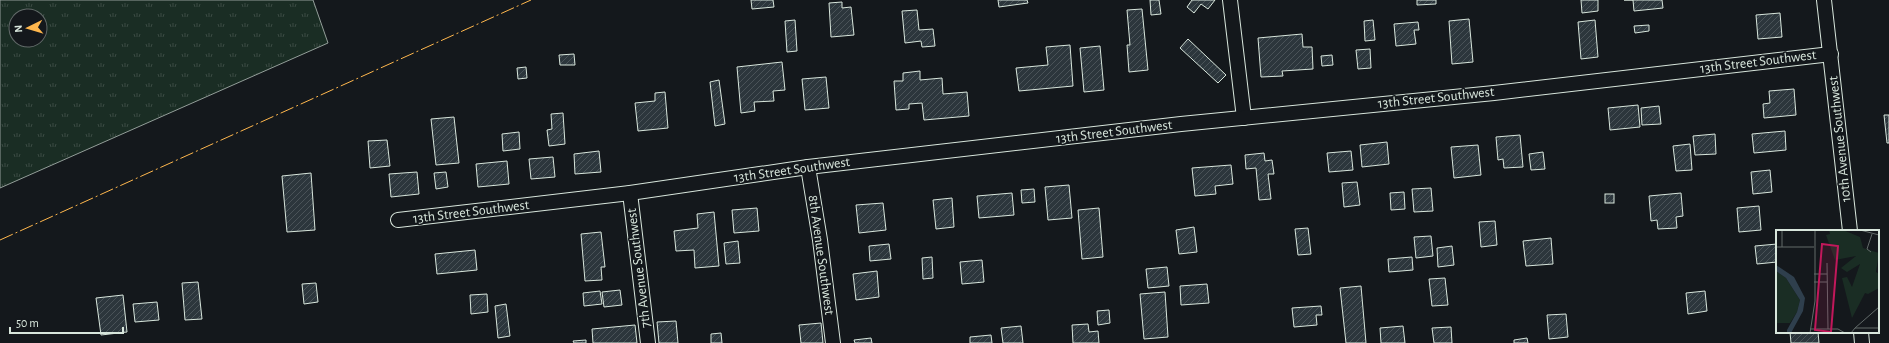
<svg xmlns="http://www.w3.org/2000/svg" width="1889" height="343" font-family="'Alegreya Sans',sans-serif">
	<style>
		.grass { fill: url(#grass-tufts); stroke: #939e99; fill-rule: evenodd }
		.building { fill: url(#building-hatch); stroke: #d8e6dc }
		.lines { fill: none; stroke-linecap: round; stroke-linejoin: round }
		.street-casing { stroke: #d8e6dc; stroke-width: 16 }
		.street { stroke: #14181c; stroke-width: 14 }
		.power { stroke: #ffb74d; stroke-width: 1; stroke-dasharray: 14 3 2 3; stroke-linecap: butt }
		.labels { text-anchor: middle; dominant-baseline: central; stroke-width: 3; stroke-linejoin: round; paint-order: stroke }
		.street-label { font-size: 14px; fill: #d8e6dc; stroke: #14181c }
		.inset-road { fill: none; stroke: #626a69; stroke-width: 1 }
		.view { fill: #c2185b; fill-opacity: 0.15; stroke: #c2185b; stroke-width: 2 }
		.inset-edge { fill: none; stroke: #d8e6dc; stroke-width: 2 }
	</style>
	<defs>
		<pattern id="grass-tufts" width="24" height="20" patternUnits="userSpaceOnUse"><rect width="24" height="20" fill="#1a2d24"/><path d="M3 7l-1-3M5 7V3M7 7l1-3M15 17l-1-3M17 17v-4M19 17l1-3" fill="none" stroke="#3b4b43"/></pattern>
		<pattern id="building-hatch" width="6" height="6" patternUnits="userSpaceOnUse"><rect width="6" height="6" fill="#2c363c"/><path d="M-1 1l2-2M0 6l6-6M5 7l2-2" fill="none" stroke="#4a5358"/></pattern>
	</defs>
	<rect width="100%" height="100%" fill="#14181c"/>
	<!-- grass -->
	<path class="grass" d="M0,0H313L328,43L0,188ZM16,16H40V40H16Z"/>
	<!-- building -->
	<g class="building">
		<polygon points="751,0 773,0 774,7 752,9"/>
		<polygon points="998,0 1027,0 1028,3 999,7"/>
		<polygon points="1150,0 1159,0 1161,14 1151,15"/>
		<polygon points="1192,0 1215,0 1208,9 1201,4 1194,13 1187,7"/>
		<polygon points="1417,0 1436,0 1436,4 1417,5"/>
		<polygon points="1581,0 1598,0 1598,11 1582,13"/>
		<polygon points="1624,0 1662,0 1663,8 1634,11 1633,0"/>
		<polygon points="842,2 842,8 851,7 854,35 831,37 829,3"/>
		<polygon points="1142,9 1148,70 1129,72 1127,45 1130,45 1127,10"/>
		<polygon points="917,10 919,30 933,29 935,46 922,47 921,41 905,43 902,11"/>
		<polygon points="1780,13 1782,37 1758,39 1756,15"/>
		<polygon points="1469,19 1473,62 1452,64 1449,21"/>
		<polygon points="795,20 797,51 787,52 785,21"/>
		<polygon points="1373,20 1375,40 1365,41 1364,21"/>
		<polygon points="1595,20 1598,57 1581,59 1578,22"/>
		<polygon points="1418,22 1419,30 1414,30 1416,44 1396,46 1394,24"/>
		<polygon points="1649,25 1649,31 1635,33 1634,26"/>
		<polygon points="1302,34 1303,47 1312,47 1313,69 1282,71 1283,76 1261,77 1258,38"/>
		<polygon points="1188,39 1226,75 1218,83 1180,48"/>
		<polygon points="1070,45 1073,86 1019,91 1016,68 1048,65 1046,47"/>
		<polygon points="1100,46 1104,90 1084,92 1080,48"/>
		<polygon points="1370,49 1371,68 1358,69 1356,50"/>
		<polygon points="574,54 575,65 560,65 559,55"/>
		<polygon points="1332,55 1333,65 1322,66 1321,56"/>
		<polygon points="782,62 785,90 773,91 774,101 754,102 755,111 741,113 737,67"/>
		<polygon points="526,67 527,78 518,79 517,68"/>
		<polygon points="920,71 920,80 942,78 943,94 967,92 969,116 924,120 922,103 909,104 909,109 896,110 894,81 903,81 903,73"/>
		<polygon points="826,77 829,108 805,110 802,79"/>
		<polygon points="719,80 725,124 715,126 710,82"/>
		<polygon points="1794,89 1796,115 1764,118 1763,104 1770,103 1769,91"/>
		<polygon points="665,92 668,128 638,131 635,103 655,101 655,93"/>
		<polygon points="1638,105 1640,127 1610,130 1608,108"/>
		<polygon points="1659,106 1661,124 1642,125 1641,108"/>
		<polygon points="563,113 565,144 549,146 547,130 552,129 551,114"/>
		<polygon points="1884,115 1889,115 1889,143 1887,143"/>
		<polygon points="454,117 459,163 436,165 431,119"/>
		<polygon points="1785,131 1786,150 1754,153 1752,134"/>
		<polygon points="519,132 520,149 503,151 502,134"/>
		<polygon points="1715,134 1716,154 1695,155 1693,136"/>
		<polygon points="1520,135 1523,167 1504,168 1503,159 1498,160 1496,137"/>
		<polygon points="387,140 390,166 370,168 368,141"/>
		<polygon points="1387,142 1389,164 1362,167 1360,145"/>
		<polygon points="1690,144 1692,170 1676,171 1673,146"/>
		<polygon points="1478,145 1481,175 1454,178 1451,147"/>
		<polygon points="599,151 601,172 575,174 574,154"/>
		<polygon points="1351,151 1353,170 1329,172 1327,153"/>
		<polygon points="1543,152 1545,169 1531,170 1529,154"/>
		<polygon points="1264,153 1265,161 1272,160 1274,174 1268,174 1271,199 1259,200 1256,168 1246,169 1245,155"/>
		<polygon points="553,157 555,177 531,179 529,159"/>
		<polygon points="507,161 509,184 478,187 476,164"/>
		<polygon points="1231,165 1233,184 1215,186 1216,194 1195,196 1192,168"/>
		<polygon points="1770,170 1772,192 1753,194 1751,172"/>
		<polygon points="417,172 419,194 391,197 389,174"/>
		<polygon points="446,172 448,187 436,189 434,173"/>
		<polygon points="311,173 315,230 287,232 282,176"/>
		<polygon points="1357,182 1360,205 1344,207 1342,183"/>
		<polygon points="1069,185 1072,218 1048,220 1045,187"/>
		<polygon points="1431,188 1433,211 1414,212 1412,189"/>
		<polygon points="1034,189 1035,202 1022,203 1021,190"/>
		<polygon points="1404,192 1405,209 1391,210 1390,193"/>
		<polygon points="1012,193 1014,215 979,218 977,196"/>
		<polygon points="1681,193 1683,216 1676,217 1677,228 1658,229 1657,220 1651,221 1649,196"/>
		<rect x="1605" y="194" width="9" height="9"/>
		<polygon points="952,198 954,227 936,229 933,200"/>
		<polygon points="883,203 886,230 859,233 856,205"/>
		<polygon points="1759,206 1761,230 1739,232 1737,208"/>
		<polygon points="757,208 759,231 734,233 732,210"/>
		<polygon points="1099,208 1103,257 1082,259 1078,210"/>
		<polygon points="714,212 719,266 695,268 694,250 676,251 674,231 698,228 697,214"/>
		<polygon points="1495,221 1497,245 1481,247 1479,222"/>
		<polygon points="1194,227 1197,252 1179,254 1176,230"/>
		<polygon points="1308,228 1311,254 1298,255 1295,229"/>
		<polygon points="601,232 605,267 601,267 602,280 585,281 581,234"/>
		<polygon points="1431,236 1433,256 1416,258 1414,237"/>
		<polygon points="1551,238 1553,264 1526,266 1523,241"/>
		<polygon points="738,241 740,263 726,264 724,243"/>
		<polygon points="889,244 891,259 870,261 869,246"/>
		<polygon points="1777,244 1777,262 1757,264 1755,246"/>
		<polygon points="1452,246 1454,265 1438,267 1437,248"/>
		<polygon points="475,250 477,270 437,274 435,254"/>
		<polygon points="932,257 933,278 923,279 922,258"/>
		<polygon points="1412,257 1413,270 1389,272 1388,259"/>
		<polygon points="982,260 984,282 962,284 960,262"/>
		<polygon points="1167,267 1169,286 1148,288 1146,269"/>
		<polygon points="877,271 879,297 856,300 853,274"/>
		<polygon points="1445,278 1448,305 1432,306 1429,279"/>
		<polygon points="198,282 202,319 185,320 182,283"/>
		<polygon points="316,283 318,302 304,304 302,284"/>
		<polygon points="1207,284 1209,303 1181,305 1180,286"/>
		<polygon points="1361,286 1366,343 1346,343 1340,288"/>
		<polygon points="620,290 622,305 604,307 602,292"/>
		<polygon points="600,291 602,304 584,306 583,293"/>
		<polygon points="1705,291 1707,311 1688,314 1686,293"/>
		<polygon points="1165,292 1168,337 1144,339 1140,294"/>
		<polygon points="487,294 488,312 471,314 470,295"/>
		<polygon points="123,295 127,332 101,335 96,298"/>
		<polygon points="157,302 159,320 135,322 133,304"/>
		<polygon points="506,304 510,336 498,338 495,306"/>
		<polygon points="1321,306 1322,315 1316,315 1317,325 1294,327 1292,308"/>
		<polygon points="1109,310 1110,323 1098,325 1097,311"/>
		<polygon points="1566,314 1568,337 1549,339 1547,315"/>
		<polygon points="676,321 678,343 659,343 657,322"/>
		<polygon points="821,323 823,343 801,343 799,325"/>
		<polygon points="1088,324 1089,332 1098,331 1099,343 1073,343 1072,325"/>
		<polygon points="635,325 637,343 593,343 592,329"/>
		<polygon points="1021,326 1023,343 1003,343 1001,328"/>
		<polygon points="1403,326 1405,343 1381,343 1380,328"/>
		<polygon points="1451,327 1452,343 1434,343 1432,328"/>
		<polygon points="1790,332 1818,332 1819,343 1791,343"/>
		<polygon points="721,333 722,343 711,343 711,334"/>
		<polygon points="991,335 992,343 970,343 970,337"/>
		<polygon points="871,338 872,343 855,343 854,340"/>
		<polygon points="1527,338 1528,343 1514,343 1514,340"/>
		<polygon points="586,340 586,343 574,343 573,341"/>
	</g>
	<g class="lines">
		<defs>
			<g id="street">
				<polyline points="1230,0 1244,118"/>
				<polyline points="1824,0 1850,231"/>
				<polyline points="808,167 820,240 833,343"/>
				<polyline points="630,193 648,343"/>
				<polyline points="398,220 630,193 808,167 1181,124 1494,93 1831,54"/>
				<polyline points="1861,332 1862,343"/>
			</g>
		</defs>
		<!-- street casing -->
		<use href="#street" class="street-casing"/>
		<!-- street -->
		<use href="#street" class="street"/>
		<!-- power -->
		<polyline class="power" points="0,240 531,0"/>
	</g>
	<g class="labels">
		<!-- street labels -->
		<g class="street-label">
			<text transform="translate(1758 62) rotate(-7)">13th Street Southwest</text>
			<text transform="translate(1436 98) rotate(-6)">13th Street Southwest</text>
			<text transform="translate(1114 132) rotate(-7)">13th Street Southwest</text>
			<text transform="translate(1840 139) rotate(-96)">10th Avenue Southwest</text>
			<text transform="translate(792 170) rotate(-8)">13th Street Southwest</text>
			<text transform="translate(471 212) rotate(-7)">13th Street Southwest</text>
			<text transform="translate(821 255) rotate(82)">8th Avenue Southwest</text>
			<text transform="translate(639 268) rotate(-97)">7th Avenue Southwest</text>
		</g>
	</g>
	<!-- overview -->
	<g transform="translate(1776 230)">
		<rect width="103" height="103" fill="#14181c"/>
		<path d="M53,0H67L84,7L87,18L103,23L100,42L103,44V58L92,64L89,63L76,88L66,48L71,47L76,57L84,34L71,42L65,38L80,26L59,30L50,5L54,4Z" fill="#1a2d24"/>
		<path d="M0,41L10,48L24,70L21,82L14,93H0Z" fill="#1a2d24"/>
		<path d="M0,35L18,47L29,68L27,81L15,103H11V100L21,82L24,70L10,48L0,41Z" fill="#2f3f4d"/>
		<path class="inset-road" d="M84,0L103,5M0,17H38M6,17V0M95,22L91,19L96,4M51,33L52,99M38,44H51M38,52H51M79,98L103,77M34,99H62L69,103M34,103L39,71V0M75,103L79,98H103"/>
		<path class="view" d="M46,14L62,16L55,102L39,100Z"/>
		<rect width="103" height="103" class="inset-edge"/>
	</g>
	<!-- north arrow -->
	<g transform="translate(28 28) rotate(265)"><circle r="19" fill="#14181c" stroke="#626a69"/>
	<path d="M0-3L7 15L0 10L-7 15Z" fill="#ffb74d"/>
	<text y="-6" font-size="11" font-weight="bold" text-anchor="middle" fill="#d8e6dc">N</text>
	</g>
	<!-- scale -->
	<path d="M10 327v6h113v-6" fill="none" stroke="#d8e6dc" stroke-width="2"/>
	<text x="16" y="327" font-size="12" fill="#d8e6dc" stroke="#14181c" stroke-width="3" paint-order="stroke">50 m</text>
</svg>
